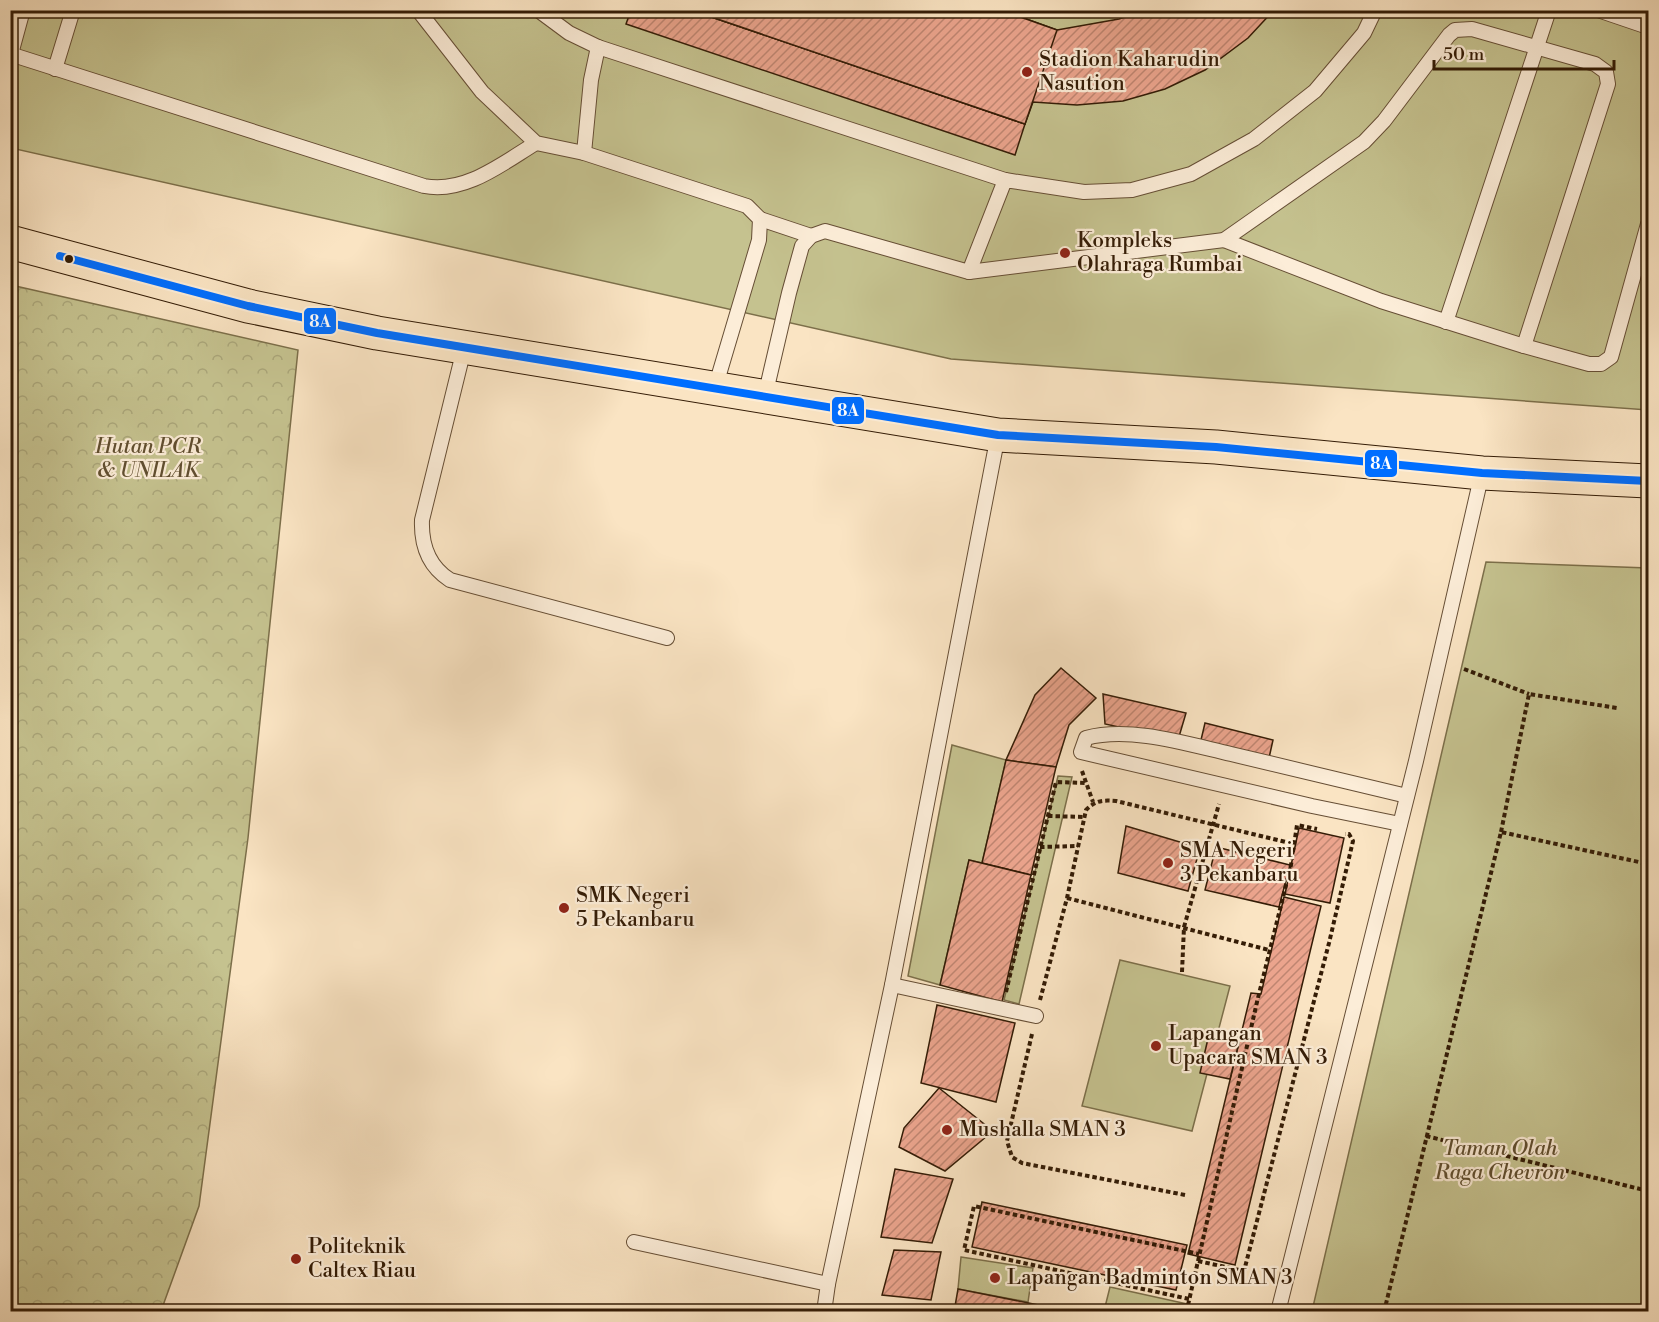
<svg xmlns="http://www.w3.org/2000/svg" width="1659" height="1322" font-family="'Libre Bodoni',serif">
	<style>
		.green { fill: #c5c28f; stroke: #7c6f4a; stroke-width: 1.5 }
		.forest { fill: url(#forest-crowns); stroke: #7c6f4a; stroke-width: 1.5 }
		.building { fill: url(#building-hatch); stroke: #341c06; stroke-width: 1.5 }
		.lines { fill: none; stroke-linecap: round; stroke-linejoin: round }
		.service-casing { stroke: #664e35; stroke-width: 16 }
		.primary-casing { stroke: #341c06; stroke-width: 35 }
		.path { stroke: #341c06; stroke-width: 4; stroke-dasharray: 4.5 3; stroke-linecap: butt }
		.service { stroke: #fcedd8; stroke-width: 14 }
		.primary { stroke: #fae4c3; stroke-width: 33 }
		.bus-1-casing { stroke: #fcedd8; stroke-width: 12 }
		.bus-1 { stroke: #006eff; stroke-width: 8 }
		.poi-dot { fill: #8f2418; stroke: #fcedd8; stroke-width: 2 }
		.bus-dot { fill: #341c06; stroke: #fcedd8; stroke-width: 2 }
		.labels { text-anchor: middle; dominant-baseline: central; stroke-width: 4.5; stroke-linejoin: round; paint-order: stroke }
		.poi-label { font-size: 21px; fill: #341c06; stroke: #fcedd8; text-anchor: start }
		.park-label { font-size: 21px; font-style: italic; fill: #604e2f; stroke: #fcedd8 }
		.line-badge { stroke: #fcedd8; stroke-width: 2 }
		.badge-label { font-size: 16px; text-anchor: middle; font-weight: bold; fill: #fff }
	</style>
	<defs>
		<pattern id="forest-crowns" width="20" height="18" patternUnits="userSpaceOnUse" patternTransform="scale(1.5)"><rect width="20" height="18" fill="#c5c28f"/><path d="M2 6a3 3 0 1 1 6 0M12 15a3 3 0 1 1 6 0" fill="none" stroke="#aaa67a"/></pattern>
		<pattern id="building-hatch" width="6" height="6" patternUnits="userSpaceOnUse" patternTransform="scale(1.5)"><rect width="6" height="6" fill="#eba48d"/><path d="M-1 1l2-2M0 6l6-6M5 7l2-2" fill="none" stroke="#bf8571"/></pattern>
	</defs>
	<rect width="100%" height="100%" fill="#fae4c3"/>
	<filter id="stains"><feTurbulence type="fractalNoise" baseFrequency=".00333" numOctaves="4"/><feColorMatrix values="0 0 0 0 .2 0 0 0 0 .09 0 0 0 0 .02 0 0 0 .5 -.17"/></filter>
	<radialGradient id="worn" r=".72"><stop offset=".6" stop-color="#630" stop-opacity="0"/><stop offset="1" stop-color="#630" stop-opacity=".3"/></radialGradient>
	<!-- green -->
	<g class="green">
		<polygon points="10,11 1648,11 1648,410 951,359 11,148"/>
		<polygon points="1486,562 1648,568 1648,1311 1312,1311"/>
		<polygon points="952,745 1006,760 982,863 969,860 940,985 908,976"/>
		<polygon points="1058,776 1072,777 1019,1004 1004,1000"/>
		<polygon points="1120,960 1230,986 1192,1131 1082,1106"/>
		<polygon points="961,1257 1033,1268 1028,1302 958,1289"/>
		<polygon points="1110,1287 1219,1311 1104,1311"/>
	</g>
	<!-- forest -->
	<polygon class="forest" points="11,285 298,350 248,838 199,1206 161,1311 11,1311"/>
	<!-- building -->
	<g class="building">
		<polygon points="631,10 691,10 1025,124 1015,155 626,24"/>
		<polygon points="691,10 1001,10 1057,30 1119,19 1146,10 1274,10 1248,38 1205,70 1165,89 1123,101 1077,105 1033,102 1025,124"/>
		<polygon points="691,10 1001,10 1057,30 1025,124"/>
		<polygon points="1061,668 1096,698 1069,725 1056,767 1006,760 1035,695"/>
		<polygon points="1103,694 1186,713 1178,740 1105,724"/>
		<polygon points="1205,723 1273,740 1269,758 1201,740"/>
		<polygon points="1006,760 1056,767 1031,875 982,863"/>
		<polygon points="1126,826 1200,848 1188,891 1118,873"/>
		<polygon points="1299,828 1344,838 1330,903 1285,894"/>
		<polygon points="1216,847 1290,865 1279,907 1205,890"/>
		<polygon points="969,860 1031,875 1002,1002 940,985"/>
		<polygon points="1284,897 1321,906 1235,1265 1188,1254 1251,993 1261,994"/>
		<polygon points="937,1005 1015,1023 996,1102 921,1083"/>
		<polygon points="1210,1030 1240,1038 1230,1079 1200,1073"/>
		<polygon points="939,1088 993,1131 945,1171 899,1147 904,1128"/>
		<polygon points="895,1169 953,1179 932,1243 881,1237"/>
		<polygon points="982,1202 1187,1245 1176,1290 972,1247"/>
		<polygon points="894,1250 941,1252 931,1300 882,1295"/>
		<polygon points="958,1289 1059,1309 1058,1312 954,1312"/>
	</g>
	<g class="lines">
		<defs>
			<g id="service">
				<polyline points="418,10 482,92 536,143 584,153"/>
				<polyline points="538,10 569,33 598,47 591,80 584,153 747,206 760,219 759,240 715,388"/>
				<polyline points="1598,10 1648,27"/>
				<polyline points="598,47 1005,180"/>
				<path d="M10,54L424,186C465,194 503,163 536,143"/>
				<polyline points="11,54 23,10"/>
				<polyline points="55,69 73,10"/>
				<polyline points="760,219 811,236"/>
				<polyline points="1224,240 1381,301 1524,346 1589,364 1601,364 1611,357 1648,224"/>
				<polyline points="969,272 1224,240 1364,142 1384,121 1449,35 1455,30 1472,29 1595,64 1606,72 1608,84 1524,346"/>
				<polyline points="1446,322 1549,10"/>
				<path d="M464,349L422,520C421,545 428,566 450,580L667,638"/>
				<polyline points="765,396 789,293 802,246 811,236 825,231 969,272 1005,180 1084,192 1132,190 1191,174 1254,139 1315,91 1364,33 1375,10"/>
				<path d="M1400,824L1312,806L1081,752L1086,738C1130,726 1187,744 1231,754C1290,768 1348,782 1407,796"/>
				<polyline points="892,985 1036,1016"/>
				<polyline points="634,1242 828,1284"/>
				<polyline points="824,1312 828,1284 892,985 998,435"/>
				<polyline points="1278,1312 1416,761 1482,473"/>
			</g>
			<polyline id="primary" points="10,242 248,306 377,333 998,435 1216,447 1482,473 1648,481"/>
		</defs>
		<!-- service casing -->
		<use href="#service" class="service-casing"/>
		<!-- primary casing -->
		<use href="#primary" class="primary-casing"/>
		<!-- path -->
		<g class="path">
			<polyline points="1464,669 1529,694"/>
			<polyline points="1082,771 1093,802"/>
			<polyline points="1048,816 1085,817"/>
			<polyline points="1501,832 1529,694 1617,708"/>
			<polyline points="1040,847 1078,846"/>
			<polyline points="1067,898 1269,950"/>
			<polyline points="1182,972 1184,927 1219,804"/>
			<polyline points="1006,992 1056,782 1085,783"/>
			<path d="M1040,1000L1067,898L1086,810C1096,800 1103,800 1116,801L1294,844"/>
			<polyline points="1032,1034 1007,1141 1012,1157 1022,1163 1185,1195"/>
			<polyline points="1426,1136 1648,1191"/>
			<polyline points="1198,1261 1244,1271 1329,943 1353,841 1349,834 1345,834"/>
			<polyline points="1189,1299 964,1250 974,1206 1199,1254"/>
			<polyline points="1188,1305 1257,1002 1291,865 1297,825 1317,829"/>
			<polyline points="1384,1312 1501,832 1648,864"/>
		</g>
		<!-- service -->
		<use href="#service" class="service"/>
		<!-- primary -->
		<use href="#primary" class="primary"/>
		<defs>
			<polyline id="bus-1" points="60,256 248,306 377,333 998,435 1216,447 1482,473 1648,481"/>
		</defs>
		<!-- bus-1 casing -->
		<use href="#bus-1" class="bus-1-casing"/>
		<!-- bus-1 -->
		<use href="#bus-1" class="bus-1"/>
	</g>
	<!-- markers -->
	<g class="poi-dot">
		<circle cx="1027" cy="72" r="6"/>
		<circle cx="1065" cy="253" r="6"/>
		<circle cx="1168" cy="863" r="6"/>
		<circle cx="564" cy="908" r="6"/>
		<circle cx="1156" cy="1046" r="6"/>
		<circle cx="947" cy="1130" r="6"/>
		<circle cx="296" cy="1259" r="6"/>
		<circle cx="995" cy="1278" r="6"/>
	</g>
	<circle class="bus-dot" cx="69" cy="259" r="5"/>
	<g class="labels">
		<!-- poi labels -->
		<g class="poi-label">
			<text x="1039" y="60">Stadion Kaharudin<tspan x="1039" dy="24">Nasution</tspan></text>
			<text x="1077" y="241">Kompleks<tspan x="1077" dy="24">Olahraga Rumbai</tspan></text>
			<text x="1180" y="851">SMA Negeri<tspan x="1180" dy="24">3 Pekanbaru</tspan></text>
			<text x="576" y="896">SMK Negeri<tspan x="576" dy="24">5 Pekanbaru</tspan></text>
			<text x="1168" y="1034">Lapangan<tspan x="1168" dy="24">Upacara SMAN 3</tspan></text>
			<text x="959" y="1130">Mushalla SMAN 3</text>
			<text x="308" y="1247">Politeknik<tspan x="308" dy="24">Caltex Riau</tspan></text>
			<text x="1007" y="1278">Lapangan Badminton SMAN 3</text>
		</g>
		<!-- park labels -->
		<g class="park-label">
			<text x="148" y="447">Hutan PCR<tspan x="148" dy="24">&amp; UNILAK</tspan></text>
			<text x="1500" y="1149">Taman Olah<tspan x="1500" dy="24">Raga Chevron</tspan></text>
		</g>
	</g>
	<g class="line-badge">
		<rect x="303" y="307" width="34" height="28" rx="6" fill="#006eff"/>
		<rect x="831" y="396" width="34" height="29" rx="6" fill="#006eff"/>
		<rect x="1364" y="449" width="34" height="29" rx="6" fill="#006eff"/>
	</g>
	<g class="badge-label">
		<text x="320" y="327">8A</text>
		<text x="848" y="416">8A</text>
		<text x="1381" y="469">8A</text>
	</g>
	<!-- margin -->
	<rect width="1659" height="1322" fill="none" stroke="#fae4c3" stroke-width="36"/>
	<rect x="12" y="12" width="1635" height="1298" fill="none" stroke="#341c06" stroke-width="3"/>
	<rect x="18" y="18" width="1623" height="1286" fill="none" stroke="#341c06" stroke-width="1.5"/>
	<!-- scale -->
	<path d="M1434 60v9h180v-9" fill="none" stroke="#341c06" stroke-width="3"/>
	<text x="1443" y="60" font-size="18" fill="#341c06" stroke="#fcedd8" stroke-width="4.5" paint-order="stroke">50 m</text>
	<rect width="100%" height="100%" filter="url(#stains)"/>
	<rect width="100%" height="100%" fill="url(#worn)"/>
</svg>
